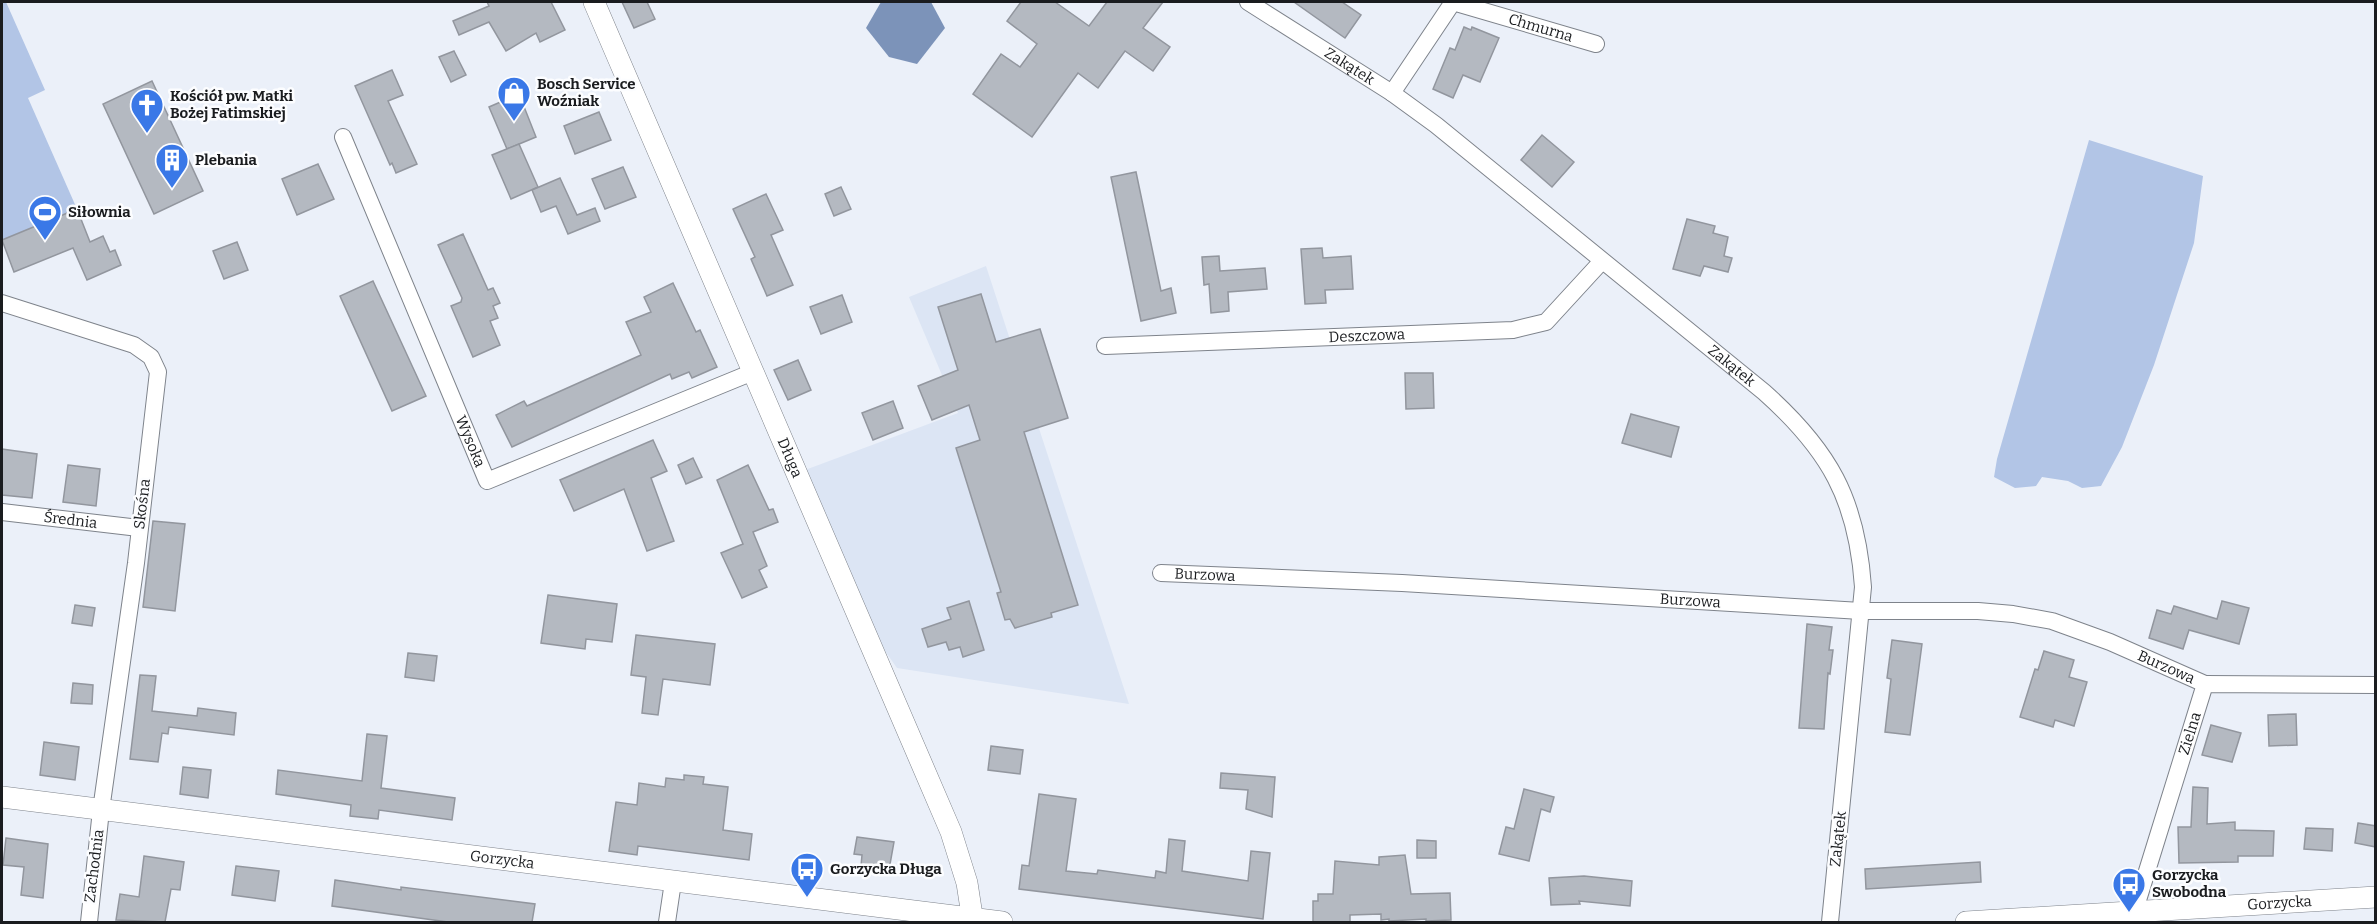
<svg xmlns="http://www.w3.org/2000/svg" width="2377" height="924" font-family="Bitter,serif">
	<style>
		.built { fill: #dce5f4 }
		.green { fill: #b2c5e6 }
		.water { fill: #7c93b9 }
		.building { fill: #b4b9c1; stroke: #92969e; stroke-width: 1.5 }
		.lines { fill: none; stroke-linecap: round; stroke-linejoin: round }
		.minor-casing { stroke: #7e838b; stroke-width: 18 }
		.tertiary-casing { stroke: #7e838b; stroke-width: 22 }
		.minor { stroke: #fff; stroke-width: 16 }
		.tertiary { stroke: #fff; stroke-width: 21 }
		.labels { text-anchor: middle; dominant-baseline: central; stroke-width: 5; stroke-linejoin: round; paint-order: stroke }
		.street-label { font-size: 15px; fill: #1a1c1f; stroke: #fcfdff }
		.poi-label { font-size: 15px; font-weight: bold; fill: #1a1c1f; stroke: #fcfdff; text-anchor: start }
	</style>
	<rect width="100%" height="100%" fill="#ebf0f9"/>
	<!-- built -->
	<polygon class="built" points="986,266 1129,704 897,668 885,651 805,470 958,413 909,297"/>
	<!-- green -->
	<g class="green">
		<polygon points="2,2 6,2 45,90 28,98 77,209 2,240"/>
		<polygon points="2089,140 2203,176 2194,243 2154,365 2122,447 2101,486 2082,488 2068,481 2042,477 2036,486 2015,488 1994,477 1997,459"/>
	</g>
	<!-- water -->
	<polygon class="water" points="881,2 931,2 945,28 917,64 889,57 866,28"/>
	<!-- building -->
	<g class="building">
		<polygon points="487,2 551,2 565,30 540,42 536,33 506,51 489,22 459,35 453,21 489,6"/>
		<polygon points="622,2 647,2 655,19 634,28"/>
		<polygon points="1021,2 1055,2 1089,26 1107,2 1163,2 1143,28 1170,47 1153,71 1125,51 1098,88 1078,73 1032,137 973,94 1001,54 1020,67 1037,44 1007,21"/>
		<polygon points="1294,2 1342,2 1361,15 1345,38"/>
		<polygon points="1464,27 1471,30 1472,27 1499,38 1480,82 1463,75 1453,98 1433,89 1450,48 1455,50"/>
		<polygon points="454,51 466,75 451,82 439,57"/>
		<polygon points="392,70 403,95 388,101 417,164 396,173 392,163 390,165 355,86"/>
		<polygon points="152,81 203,191 154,214 103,104"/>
		<polygon points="519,94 536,137 507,149 489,107"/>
		<polygon points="599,112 611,140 575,154 564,126"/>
		<polygon points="1542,135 1574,162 1552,187 1521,160"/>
		<polygon points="519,144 538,187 511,199 492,155"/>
		<polygon points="318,164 334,199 297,215 282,179"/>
		<polygon points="623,167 636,197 605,209 592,179"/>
		<polygon points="1136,172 1161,291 1171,288 1176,313 1141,321 1111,177"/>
		<polygon points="560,178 577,215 595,208 600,221 568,234 556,206 541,212 532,190"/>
		<polygon points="841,187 851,209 834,216 825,194"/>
		<polygon points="766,194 783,230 771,235 793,285 767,296 751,259 755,257 733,209"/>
		<polygon points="77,209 90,242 103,236 110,252 115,250 121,265 87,280 73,248 14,272 2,240"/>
		<polygon points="1687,219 1715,226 1713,233 1728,237 1724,256 1732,258 1728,272 1704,266 1700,276 1673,269"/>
		<polygon points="463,234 488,290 493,288 500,303 493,306 498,318 490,321 500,345 473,357 451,306 461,302 462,298 438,245"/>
		<polygon points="237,242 248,270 224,279 213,251"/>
		<polygon points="1322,248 1323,258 1351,256 1353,289 1325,290 1326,303 1305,304 1301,249"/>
		<polygon points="1219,256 1220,271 1265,268 1267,289 1228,292 1229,311 1211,313 1209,284 1204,285 1202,257"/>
		<polygon points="373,281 426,396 392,411 340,296"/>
		<polygon points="673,283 696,332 700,330 717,367 692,378 689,372 672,379 670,374 512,447 496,415 524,401 527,406 641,355 626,322 651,312 644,297"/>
		<polygon points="981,294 996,342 1040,329 1068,418 1024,432 1078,605 1051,613 1052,617 1015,628 1010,619 1005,620 997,593 1001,592 956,448 980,440 969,405 932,420 918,386 958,370 938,307"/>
		<polygon points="842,295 852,322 821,334 810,307"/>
		<polygon points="798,360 811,390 788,400 774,370"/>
		<polygon points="1405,373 1433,373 1434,408 1406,409"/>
		<polygon points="893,401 903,428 873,440 862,413"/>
		<polygon points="1631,414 1679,427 1671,457 1622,443"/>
		<polygon points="653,440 667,471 651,478 674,541 647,551 624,489 574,511 560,480"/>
		<polygon points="2,449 37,454 32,498 2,495"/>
		<polygon points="693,458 702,477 686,484 678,465"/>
		<polygon points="68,465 100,469 96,506 63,502"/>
		<polygon points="748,465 769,510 773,509 778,522 753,532 767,566 759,570 767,587 742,598 721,553 743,544 717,480"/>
		<polygon points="153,521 185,524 175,611 143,607"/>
		<polygon points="548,595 617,604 612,642 586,639 585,649 541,643"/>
		<polygon points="969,601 984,650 963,657 960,647 949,650 946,642 928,647 922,629 951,619 947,608"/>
		<polygon points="2222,601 2249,608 2239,644 2189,630 2183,649 2149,638 2157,610 2171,614 2174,606 2217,619"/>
		<polygon points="75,605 95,608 92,626 72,623"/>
		<polygon points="1807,624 1832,627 1829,650 1833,650 1830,674 1828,673 1824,729 1799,728"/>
		<polygon points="636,635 715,644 710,685 663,679 658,715 642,713 646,677 631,675"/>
		<polygon points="1892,640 1922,644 1910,735 1885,732 1891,679 1887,678"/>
		<polygon points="2044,651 2074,660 2069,677 2087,682 2074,726 2055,720 2053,727 2020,717 2035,669 2038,670"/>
		<polygon points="408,653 437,656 434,681 405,677"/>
		<polygon points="140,675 156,676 152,711 197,716 198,708 236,713 234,735 169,727 168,734 162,733 158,762 130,759"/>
		<polygon points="73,683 93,685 92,704 71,703"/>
		<polygon points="2296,714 2297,745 2269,746 2268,715"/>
		<polygon points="2211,725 2241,733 2232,762 2202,755"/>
		<polygon points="367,734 387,736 381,788 455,798 452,820 379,810 378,819 350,816 351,805 276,794 278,770 362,781"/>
		<polygon points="44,742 79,747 75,780 40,775"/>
		<polygon points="991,746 1023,750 1020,774 988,770"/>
		<polygon points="183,767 211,770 208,798 180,794"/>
		<polygon points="1221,773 1275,777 1272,817 1246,809 1248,790 1220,788"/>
		<polygon points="684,775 704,777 703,784 728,787 723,830 752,834 749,860 638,846 637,855 609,851 616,802 637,805 639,783 665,787 666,778 684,780"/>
		<polygon points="2193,787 2208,788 2207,824 2235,822 2235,830 2274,831 2273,856 2238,856 2238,862 2179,863 2178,827 2191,827"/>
		<polygon points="1524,789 1554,797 1550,812 1541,809 1529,861 1499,854 1506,827 1514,829"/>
		<polygon points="1039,794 1076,799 1066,871 1097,874 1098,870 1155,878 1156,871 1166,873 1169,839 1185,841 1182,871 1248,881 1251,851 1270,853 1263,919 1019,889 1022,865 1029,866"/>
		<polygon points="2358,823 2376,826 2376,847 2355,843"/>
		<polygon points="2306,828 2333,829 2332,851 2304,849"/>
		<polygon points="857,837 894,842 889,870 861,866 862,855 854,854"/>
		<polygon points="6,838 48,844 43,898 21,895 24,867 3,865"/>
		<polygon points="1417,840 1436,841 1436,858 1417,858"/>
		<polygon points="1405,855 1411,894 1450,893 1451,920 1426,921 1426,919 1389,921 1389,919 1381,920 1381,914 1350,915 1350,922 1313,922 1313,901 1318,901 1318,894 1333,894 1335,861 1379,865 1379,857"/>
		<polygon points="144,856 184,862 180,890 171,889 165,922 116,920 120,894 139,897"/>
		<polygon points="1980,862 1981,882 1866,889 1865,869"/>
		<polygon points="236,866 279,871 275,901 232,895"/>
		<polygon points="1584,876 1632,881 1630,906 1579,901 1580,904 1551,905 1549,878"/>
		<polygon points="335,880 401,890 401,887 535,904 532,922 448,922 332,906"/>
	</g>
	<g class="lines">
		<defs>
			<g id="minor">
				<path id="s1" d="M1248,2L1392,93L1436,125L1764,392C1829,450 1857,499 1863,587L1830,922"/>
				<path id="s2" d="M1392,93L1453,2L1596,44"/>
				<path id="s3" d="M343,137L487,481L753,372"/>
				<polyline points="2,303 134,345 151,357 158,372 136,563 101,810 89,922"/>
				<path id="s4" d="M1105,346L1513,330L1546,322L1602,261"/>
				<path id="s5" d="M2,512L139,528"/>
				<path id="s6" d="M1161,573L1402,583L1861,611H1978L2013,614L2052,621L2110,642L2205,684"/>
				<path id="s7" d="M2134,913L2205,684L2376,685"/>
				<polyline points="667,922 673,882"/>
			</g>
			<g id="tertiary">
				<path id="s8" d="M594,2L951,832L967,883L973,922"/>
				<path id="s9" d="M2,797L1002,922"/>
				<path id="s10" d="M1966,922L2376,897"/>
			</g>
		</defs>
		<!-- minor casing -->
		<use href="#minor" class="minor-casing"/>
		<!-- tertiary casing -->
		<use href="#tertiary" class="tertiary-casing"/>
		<!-- minor -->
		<use href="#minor" class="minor"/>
		<!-- tertiary -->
		<use href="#tertiary" class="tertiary"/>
	</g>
	<!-- icons -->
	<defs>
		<symbol id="shop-pin" viewBox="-11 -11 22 30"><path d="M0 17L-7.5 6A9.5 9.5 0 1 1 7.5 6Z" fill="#3a78e7" stroke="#fcfdff"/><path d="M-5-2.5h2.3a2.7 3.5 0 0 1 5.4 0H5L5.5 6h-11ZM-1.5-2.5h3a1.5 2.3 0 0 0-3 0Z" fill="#fff"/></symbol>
		<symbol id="church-pin" viewBox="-11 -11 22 30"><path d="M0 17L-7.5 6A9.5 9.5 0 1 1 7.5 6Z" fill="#3a78e7" stroke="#fcfdff"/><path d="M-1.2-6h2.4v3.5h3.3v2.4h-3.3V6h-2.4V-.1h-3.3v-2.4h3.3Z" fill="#fff"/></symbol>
		<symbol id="building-pin" viewBox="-11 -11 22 30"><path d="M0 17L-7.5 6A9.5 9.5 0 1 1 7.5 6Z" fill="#3a78e7" stroke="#fcfdff"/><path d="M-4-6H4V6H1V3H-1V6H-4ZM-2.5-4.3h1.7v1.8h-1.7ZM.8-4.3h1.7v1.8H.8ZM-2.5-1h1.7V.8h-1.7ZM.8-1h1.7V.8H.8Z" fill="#fff"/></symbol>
		<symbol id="stadium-pin" viewBox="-11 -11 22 30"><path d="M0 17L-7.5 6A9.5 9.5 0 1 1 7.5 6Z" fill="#3a78e7" stroke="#fcfdff"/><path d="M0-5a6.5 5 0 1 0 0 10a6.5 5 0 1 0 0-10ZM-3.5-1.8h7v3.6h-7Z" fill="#fff"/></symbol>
		<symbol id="bus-pin" viewBox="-11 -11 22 30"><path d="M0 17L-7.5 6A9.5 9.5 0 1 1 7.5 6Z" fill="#3a78e7" stroke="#fcfdff"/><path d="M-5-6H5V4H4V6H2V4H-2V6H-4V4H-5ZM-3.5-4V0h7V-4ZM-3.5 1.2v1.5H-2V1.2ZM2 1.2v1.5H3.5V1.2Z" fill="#fff"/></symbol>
	</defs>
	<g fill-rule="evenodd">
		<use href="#shop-pin" x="495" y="74" width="38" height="52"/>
		<use href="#church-pin" x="128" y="86" width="38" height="52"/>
		<use href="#building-pin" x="153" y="141" width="38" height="52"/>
		<use href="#stadium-pin" x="26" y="193" width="38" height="52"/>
		<use href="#bus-pin" x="788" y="850" width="38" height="52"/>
		<use href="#bus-pin" x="2110" y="865" width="38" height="52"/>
	</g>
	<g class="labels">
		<!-- street labels -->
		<g class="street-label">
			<text stroke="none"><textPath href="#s2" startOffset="201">Chmurna</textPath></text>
			<text stroke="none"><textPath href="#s1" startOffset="120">Zakątek</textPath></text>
			<text stroke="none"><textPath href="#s4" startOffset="262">Deszczowa</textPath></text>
			<text stroke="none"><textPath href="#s1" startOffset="606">Zakątek</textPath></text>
			<text stroke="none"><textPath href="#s3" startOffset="330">Wysoka</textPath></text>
			<text stroke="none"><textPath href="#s8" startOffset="496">Długa</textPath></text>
			<text transform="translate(142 504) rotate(-83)">Skośna</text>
			<text stroke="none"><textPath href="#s5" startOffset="69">Średnia</textPath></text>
			<text stroke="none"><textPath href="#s6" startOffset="44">Burzowa</textPath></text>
			<text stroke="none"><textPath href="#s6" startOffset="530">Burzowa</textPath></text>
			<text stroke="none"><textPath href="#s6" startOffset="1016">Burzowa</textPath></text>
			<text stroke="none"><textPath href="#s7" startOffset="188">Zielna</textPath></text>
			<text transform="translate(1838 839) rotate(-84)">Zakątek</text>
			<text stroke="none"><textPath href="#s9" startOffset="504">Gorzycka</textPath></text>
			<text transform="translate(94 866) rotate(-83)">Zachodnia</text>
			<text stroke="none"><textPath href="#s10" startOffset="314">Gorzycka</textPath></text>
		</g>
		<!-- poi labels -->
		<g class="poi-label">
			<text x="537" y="84">Bosch Service<tspan x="537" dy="17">Woźniak</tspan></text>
			<text x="170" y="96">Kościół pw. Matki<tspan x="170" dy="17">Bożej Fatimskiej</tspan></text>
			<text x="195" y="160">Plebania</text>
			<text x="68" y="212">Siłownia</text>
			<text x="830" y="869">Gorzycka Długa</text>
			<text x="2152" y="875">Gorzycka<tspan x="2152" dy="17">Swobodna</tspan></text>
		</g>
	</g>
	<!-- border -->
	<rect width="2377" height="924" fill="none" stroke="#1a1c1f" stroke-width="6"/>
</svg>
